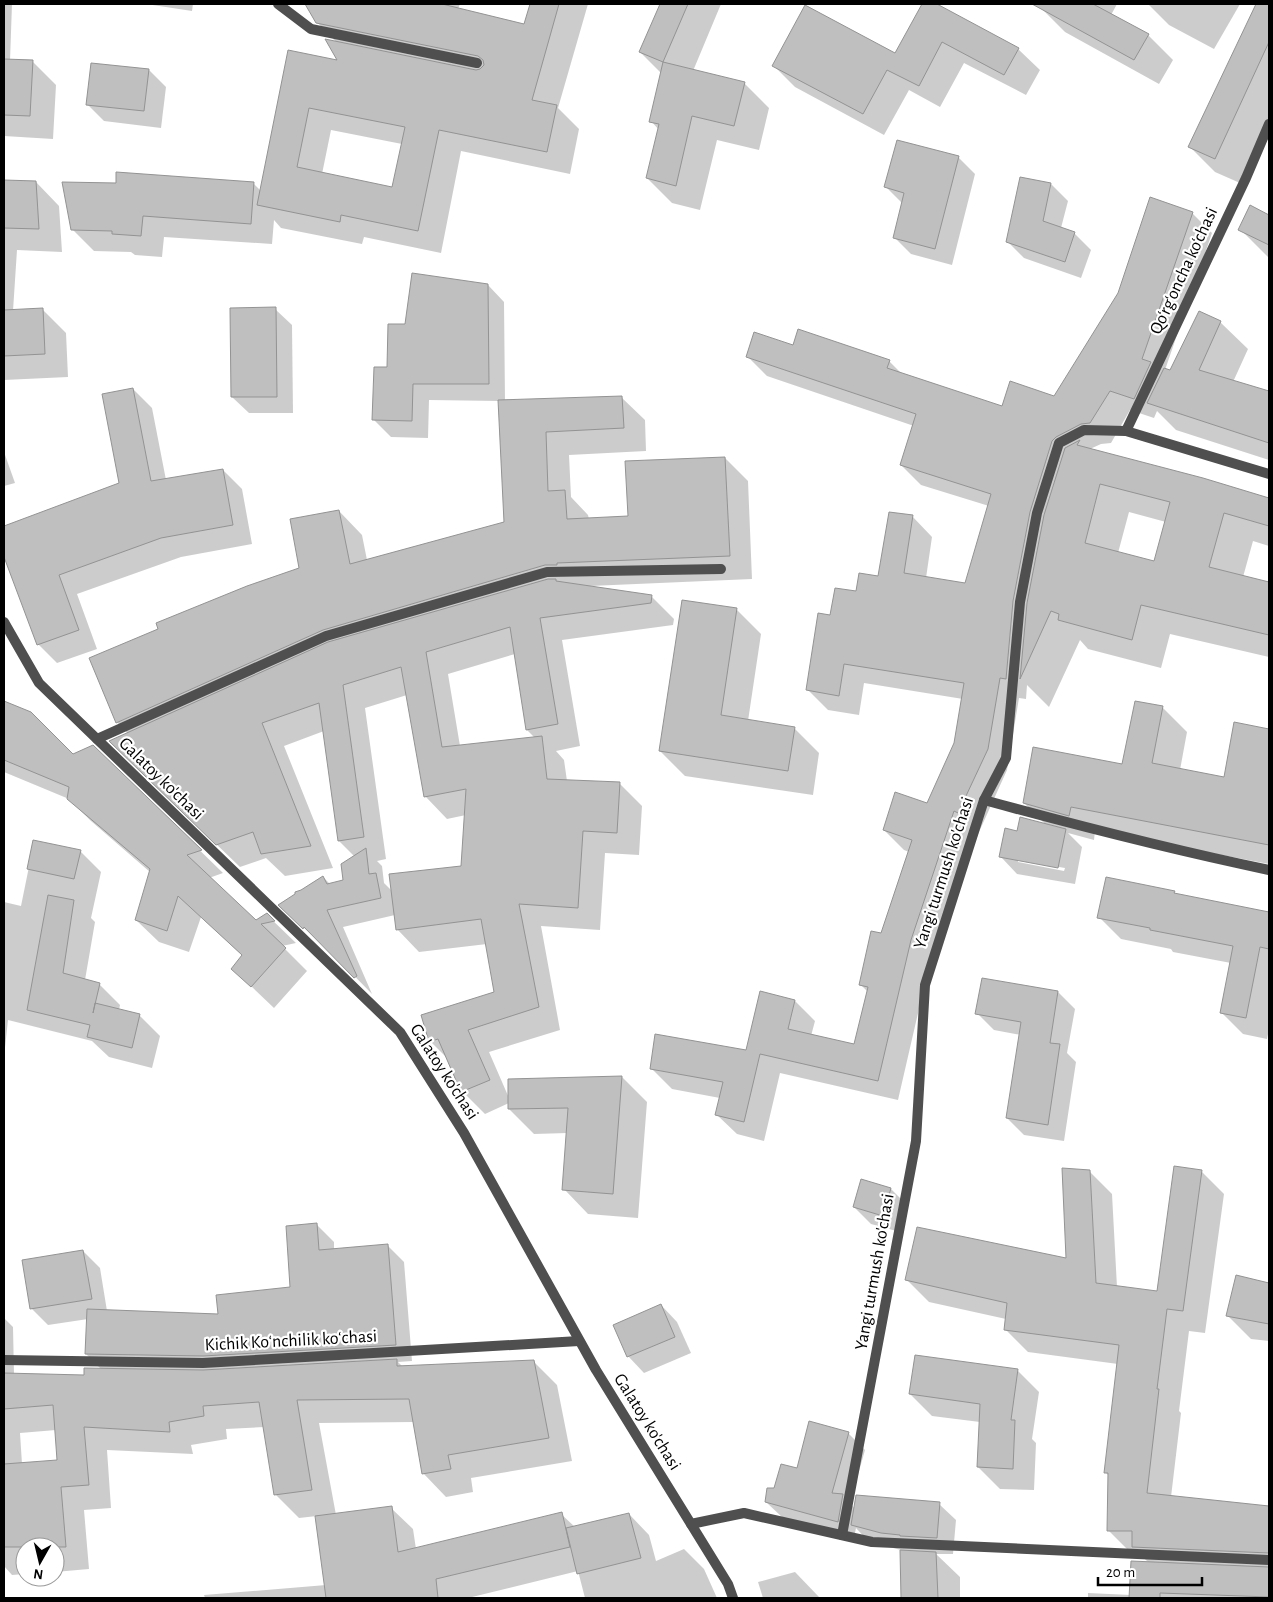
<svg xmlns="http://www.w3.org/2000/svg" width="1273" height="1602" font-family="'Alegreya Sans',sans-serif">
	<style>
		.shadow { fill: #0003; fill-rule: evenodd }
		.building { fill: #bfbfbf; stroke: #939393; fill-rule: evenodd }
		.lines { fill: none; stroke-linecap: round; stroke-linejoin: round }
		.street { stroke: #4f4f4f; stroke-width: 10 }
		.labels { text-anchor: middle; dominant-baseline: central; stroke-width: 4.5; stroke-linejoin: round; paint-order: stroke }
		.street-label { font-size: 18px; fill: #000; stroke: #fff }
	</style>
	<rect width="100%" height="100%" fill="#fff"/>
	<!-- shadow -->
	<g class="shadow">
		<polygon points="4,4 12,4 10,61 32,61 56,85 53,139 4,136"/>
		<polygon points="146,4 193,4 192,11"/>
		<path d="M306,4H460L458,9L525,26L531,4H588L558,108L579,129L570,174L461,151L441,253L364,237L362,244L281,228L274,220L272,244L164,237L162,257L135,255L131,252L94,251L72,229L253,183L261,191L289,52L339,62L337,43L317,22ZM331,130L402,144L393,188L322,174Z"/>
		<polygon points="661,4 721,4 693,71 744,83 769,108 759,150 717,140 700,210 672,203 647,178 659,130 651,121 662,74 640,52"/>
		<polygon points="924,4 934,4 1018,49 1040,70 1026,95 964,63 940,107 909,90 884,135 795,87 774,66 896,55"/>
		<polygon points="1042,4 1117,4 1111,15 1148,35 1173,60 1159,84 1065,32 1040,7"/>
		<polygon points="1148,4 1240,4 1214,49 1169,25"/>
		<polygon points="1258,4 1269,4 1269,120 1240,183 1215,172 1190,147"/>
		<polygon points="149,70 166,87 161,128 104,121 87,104"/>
		<polygon points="958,157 975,174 952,265 911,254 894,237 903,204 886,187"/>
		<polygon points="4,181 36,182 59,206 62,252 17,250 13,311 42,309 66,333 68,377 4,380"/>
		<polygon points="1051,184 1068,201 1061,228 1074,233 1091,250 1081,278 1024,258 1007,241"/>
		<polygon points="1251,207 1269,217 1269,258 1240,229"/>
		<path d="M1192,213L1212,233L1165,370L1171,372L1220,322L1248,349L1233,382L1269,393V460L1176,430L1157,411L1154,418L1130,410L1111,443L1101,444L1090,449L1203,479L1269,499V546L1253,541L1243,577L1269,583V657L1170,634L1161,668L1088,649L1080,640L1049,707L1027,685L1026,699L1019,698L1007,770L979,832L930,961L898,1100L780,1073L764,1141L737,1134L716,1114L720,1098L672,1089L652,1069L747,1052L795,1001L815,1021L811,1036L855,1046L868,992L860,984L882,935L909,852L904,850L884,830L928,804L955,743L963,699L864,683L859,715L828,710L808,690L831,616L857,593L879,578L912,516L932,537L926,578L966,584L989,506L921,485L901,465L914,426L767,376L747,356L793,346L889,361L902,374L1003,408L1055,397ZM1129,512L1166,522L1155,563L1118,553Z"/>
		<path d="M488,285L504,302L505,401L621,397L645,420L646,451L569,455L571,497L588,515L589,519L629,518L725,458L748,481L752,579L590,586V587L651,596L674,619L673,625L562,640L580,746L556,751L564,760L567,781L619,783L642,806L639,855L605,853L600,930L541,926L560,1030L489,1052L509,1098L622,1077L647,1102L638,1218L588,1214L564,1189L568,1133L534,1134L509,1109V1103L485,1114L462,1091L449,1060L430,1041L496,993L487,944L419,952L397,929L395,915L343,927L372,994L322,943L321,944L280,905L323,877L330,884L345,881L355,857L339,841L324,731L284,746L333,868L285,876L266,858L240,867L133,764L128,734L117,722L301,569L339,511L362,535L367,560L505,523L500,401L429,400L428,438L391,437L374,420L388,368L406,326ZM515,654L527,730L535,738L460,746L448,674ZM407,695L425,796L447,819L466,815L462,867L392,891L384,883L382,866L377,861L386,859L365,708Z"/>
		<polygon points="275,309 292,325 293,413 249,413 232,397"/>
		<polygon points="133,389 152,408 166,480 223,470 242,489 252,544 181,557 77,594 97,649 57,663 38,644 4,554 4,528 121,484"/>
		<polygon points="4,452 15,483 4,486"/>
		<polygon points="736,609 761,634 748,721 794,728 819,753 813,795 685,776 660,751"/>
		<polygon points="4,703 30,713 73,755 93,746 223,873 209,878 256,921 266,914 296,943 282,946 307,971 274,1008 232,968 243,956 201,917 189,952 159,942 136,920 150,872 91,821 69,799 4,772"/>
		<path d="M1162,707L1187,732L1180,770L1225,778L1235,724L1269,730V864L1095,831L1094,840L1068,833L1082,847L1075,884L1017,874L1001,857L1018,832L1046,825L1024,803L1123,765ZM1018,860L1065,868L1064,871L1018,862Z"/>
		<polygon points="34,842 80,851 101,872 91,918 95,922 85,980 99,984 120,1005 119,1010 139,1015 160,1036 152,1068 109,1057 92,1041 8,1020 4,1057 4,902 21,906"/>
		<polygon points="1174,892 1177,895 1269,913 1269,1029 1267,1039 1243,1034 1221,1012 1231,963 1173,952 1171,949 1121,939 1099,917"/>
		<polygon points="1058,992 1075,1009 1067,1053 1076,1062 1064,1141 1024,1135 1007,1118 1021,1035 994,1030 977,1013"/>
		<polygon points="1089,1171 1112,1194 1117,1287 1159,1292 1201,1171 1224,1194 1205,1333 1189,1331 1179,1411 1181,1413 1171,1497 1269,1508 1269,1598 1088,1598 1088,1593 1131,1595 1149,1563 1140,1554 1131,1553 1109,1531 1109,1476 1105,1472 1118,1364 1028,1352 1005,1329 1006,1319 929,1302 906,1279 1067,1260"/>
		<polygon points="862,1181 891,1189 908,1206 900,1232 871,1224 854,1207"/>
		<path d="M317,1225L334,1242V1250L387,1245L404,1262L412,1361L398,1362L404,1368L533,1361L557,1385L572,1461L471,1478L473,1492L446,1497L423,1473L414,1422L319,1423L336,1515L391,1508L413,1529L416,1549L561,1514L575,1527L629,1514L649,1535L656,1561L684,1549L704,1569L717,1598H585L578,1571L468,1598H205L204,1595L326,1585L317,1516L299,1518L275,1494L265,1427L226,1429L227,1439L191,1445L193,1454L107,1450L111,1508L84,1510L89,1569L55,1572V1547H25V1574L12,1575L4,1566V1318L13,1327L14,1374L85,1377L102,1370L86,1354L88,1319L48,1325L31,1308L83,1251L100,1268L107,1311L220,1315L291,1288ZM56,1430L58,1461L22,1464L20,1433Z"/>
		<polygon points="1237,1277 1269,1284 1269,1341 1251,1339 1228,1316"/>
		<polygon points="661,1305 677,1322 691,1353 644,1373 628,1356"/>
		<polygon points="1017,1370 1039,1392 1032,1439 1036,1443 1034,1490 1000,1489 978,1467 980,1422 932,1416 910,1394"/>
		<polygon points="848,1433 865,1450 850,1503 855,1509 939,1504 956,1520 953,1554 936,1554 960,1577 960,1598 903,1598 901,1550 869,1542 856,1528 854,1538 783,1518 766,1502 775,1490 797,1469"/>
		<polygon points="795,1572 820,1598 763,1598 758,1582"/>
	</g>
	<!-- building -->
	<g class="building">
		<path d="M305,4H442L524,24L530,4H559L532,100L557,105L547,152L439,130L418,231L341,215L340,222L257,205L288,50L337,60L325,39L476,70L480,69L484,65L483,60L478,56L316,23ZM309,108L405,127L392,187L297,167Z"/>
		<polygon points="660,4 688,4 663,62 639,52"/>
		<polygon points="922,4 937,4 1019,48 1004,75 942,42 919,86 887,70 863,114 772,66 805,5 895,53"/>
		<polygon points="1032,4 1093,4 1149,34 1134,60"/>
		<polygon points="1256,4 1269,4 1269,42 1215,159 1188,147"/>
		<polygon points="4,59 33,60 30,116 4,115"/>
		<polygon points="663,62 745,82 734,126 692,116 676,186 646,178 659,124 649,122"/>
		<polygon points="91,63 149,69 144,111 86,105"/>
		<polygon points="897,140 959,156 935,249 893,238 904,193 884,187"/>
		<polygon points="116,172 254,182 251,224 143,216 141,236 112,234 112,231 71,230 62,182 116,183"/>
		<polygon points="1020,177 1051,183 1043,221 1075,232 1065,262 1006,242"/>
		<polygon points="4,180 36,181 39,229 4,228"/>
		<polygon points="1150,197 1193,212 1142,359 1151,362 1134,399 1110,391 1090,423 1081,424 1056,437 1052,441 1030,512 1013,601 1006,679 1000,678 988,749 958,813 954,811 911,940 878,1081 760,1054 744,1122 715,1115 723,1082 650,1069 655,1034 746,1050 760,991 795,1000 788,1029 854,1044 868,987 859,985 871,931 881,933 912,840 883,830 895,792 927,803 954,743 964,683 844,664 839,696 806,690 818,613 830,615 835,588 856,591 859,573 878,576 889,512 913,515 904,573 965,583 991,494 900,465 916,414 746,357 754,332 793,345 798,329 890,360 887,368 1002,406 1010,381 1054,396 1118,293"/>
		<polygon points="1250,205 1269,215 1269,245 1238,230"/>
		<polygon points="412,273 488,284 489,384 413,384 412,421 372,420 374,367 387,367 388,324 405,324"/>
		<polygon points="276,307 277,397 231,397 230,308"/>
		<polygon points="43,308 45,354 4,356 4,310"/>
		<polygon points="1199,311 1221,321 1199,370 1269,391 1269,443 1147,403 1164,368 1170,370"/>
		<polygon points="133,388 151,481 223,469 233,525 161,538 59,575 79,630 37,645 4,557 4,526 119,483 102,394"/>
		<polygon points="622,396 624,428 546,432 548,491 565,490 567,519 628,516 625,461 725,457 730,556 557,563 557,565 545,565 323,630 116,723 89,658 158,629 156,623 247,586 299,568 290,519 339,510 350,564 504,522 498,400"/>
		<path d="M1080,440L1077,445L1203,478L1269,498V526L1224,513L1209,567L1269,582V635L1141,605L1132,640L1058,620L1059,614L1051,611L1020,679L1027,603L1044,515L1065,448ZM1100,484L1170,502L1154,561L1085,543Z"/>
		<polygon points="548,579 556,579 556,581 652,595 651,603 540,618 558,724 526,730 510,627 426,652 442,747 542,736 547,779 620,782 617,833 583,831 578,908 519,904 539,1007 468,1030 490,1080 461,1092 438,1039 429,1042 421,1015 494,992 481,919 396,930 389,874 461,866 466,789 424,797 401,667 343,685 364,837 338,841 319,703 262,723 311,846 261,854 253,832 216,845 109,741 328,642"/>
		<polygon points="682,600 737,608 721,715 795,727 788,771 659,751"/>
		<polygon points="4,701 31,712 73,754 93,745 202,850 187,855 256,920 267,913 275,921 261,924 286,948 251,987 231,969 242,955 178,896 167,931 135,920 150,869 67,799 69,787 4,760"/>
		<polygon points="1135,701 1163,706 1152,763 1224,777 1234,722 1269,729 1269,845 1071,807 1069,816 1023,803 1033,747 1122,764"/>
		<polygon points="1020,817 1066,829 1058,868 999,857 1005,828 1017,831"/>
		<polygon points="33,840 81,850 74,879 27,869"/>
		<polygon points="366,848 369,874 376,873 381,898 327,910 357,976 354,978 304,927 303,929 278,905 295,894 295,892 301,890 323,876 327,884 343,880 341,864"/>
		<polygon points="1106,877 1175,891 1174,893 1269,912 1269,949 1260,947 1246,1018 1220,1013 1233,946 1150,930 1150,928 1097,918"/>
		<polygon points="48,895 74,900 63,973 100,983 93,1013 95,1003 140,1014 132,1048 87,1037 90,1025 27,1010"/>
		<polygon points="982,978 1058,991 1050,1043 1060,1044 1048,1125 1006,1118 1021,1022 975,1014"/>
		<polygon points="622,1076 613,1194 562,1190 568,1108 508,1109 508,1079"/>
		<polygon points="1174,1166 1202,1170 1183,1311 1167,1309 1157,1389 1159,1389 1147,1493 1269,1506 1269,1553 1132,1547 1132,1531 1107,1531 1108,1473 1104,1473 1119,1345 1004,1330 1007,1303 905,1280 917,1227 1066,1258 1062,1168 1090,1170 1096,1283 1157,1291"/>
		<polygon points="861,1179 891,1188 883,1216 853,1207"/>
		<polygon points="317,1223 319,1250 388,1244 396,1345 203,1356 85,1354 87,1309 218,1314 216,1295 290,1287 286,1226"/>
		<polygon points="83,1250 92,1299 30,1309 22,1260"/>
		<polygon points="1236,1275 1269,1283 1269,1324 1226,1316"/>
		<polygon points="661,1304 675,1337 627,1357 613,1325"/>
		<polygon points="915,1355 1018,1369 1011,1420 1015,1420 1013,1469 977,1467 980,1404 909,1394"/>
		<polygon points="397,1359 397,1366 534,1360 549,1438 448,1455 451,1469 422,1474 409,1399 297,1400 312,1490 274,1495 259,1402 203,1406 204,1416 169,1422 170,1432 84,1427 89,1485 61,1487 66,1547 4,1547 4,1464 57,1460 53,1405 4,1409 4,1373 84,1375 84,1368 203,1370"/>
		<polygon points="809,1421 849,1432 832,1493 843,1494 838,1522 765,1502 767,1488 774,1488 781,1464 797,1468"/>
		<polygon points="856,1495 940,1502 937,1538 900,1536 900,1535 881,1533 851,1525"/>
		<polygon points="392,1506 398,1552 562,1512 570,1547 436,1579 438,1598 326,1598 315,1516"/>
		<polygon points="629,1513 641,1558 577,1574 566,1528"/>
		<polygon points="900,1550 936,1552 938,1598 901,1598"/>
		<polygon points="1131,1561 1269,1567 1269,1597 1160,1593 1160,1598 1129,1598"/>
	</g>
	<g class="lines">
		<!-- street -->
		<g class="street">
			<polyline points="278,4 311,29 477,63"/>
			<polyline points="1126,431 1246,178 1269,124"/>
			<polyline points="4,622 39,683 400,1032 464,1133 596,1370 728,1584 733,1598"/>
			<polyline points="97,739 326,636 547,572 721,569"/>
			<path d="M984,800C1079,826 1173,850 1269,870"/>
			<polyline points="4,1360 203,1363 579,1341"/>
			<polyline points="691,1524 744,1513 872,1542 1269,1560"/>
			<polyline points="842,1535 916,1141 925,985 984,800 1006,758 1020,602 1037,513 1059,443 1084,430 1126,431 1269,474"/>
		</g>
	</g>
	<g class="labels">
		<!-- street labels -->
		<g class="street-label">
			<text transform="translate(1184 271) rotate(-65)">Qo‘rg‘oncha ko‘chasi</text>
			<text transform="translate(161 779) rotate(44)">Galatoy ko'chasi</text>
			<text transform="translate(944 873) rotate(-72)">Yangi turmush ko'chasi</text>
			<text transform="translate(444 1072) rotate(57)">Galatoy ko'chasi</text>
			<text transform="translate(875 1272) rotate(-80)">Yangi turmush ko'chasi</text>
			<text transform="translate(291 1341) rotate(-3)">Kichik Koʻnchilik koʻchasi</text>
			<text transform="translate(647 1422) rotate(58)">Galatoy ko'chasi</text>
		</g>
	</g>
	<!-- border -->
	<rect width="1273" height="1602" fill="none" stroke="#000000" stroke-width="10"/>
	<!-- north arrow -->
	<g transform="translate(40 1562) rotate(188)"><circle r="24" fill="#ffffff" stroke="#999999"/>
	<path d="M0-4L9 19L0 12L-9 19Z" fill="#000000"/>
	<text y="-8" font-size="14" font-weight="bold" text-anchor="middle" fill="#000000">N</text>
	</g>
	<!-- scale -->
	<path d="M1098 1577v8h104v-8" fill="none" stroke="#000000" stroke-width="2.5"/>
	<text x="1106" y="1577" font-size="15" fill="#000000" stroke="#ffffff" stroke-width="4" paint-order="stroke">20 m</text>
</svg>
